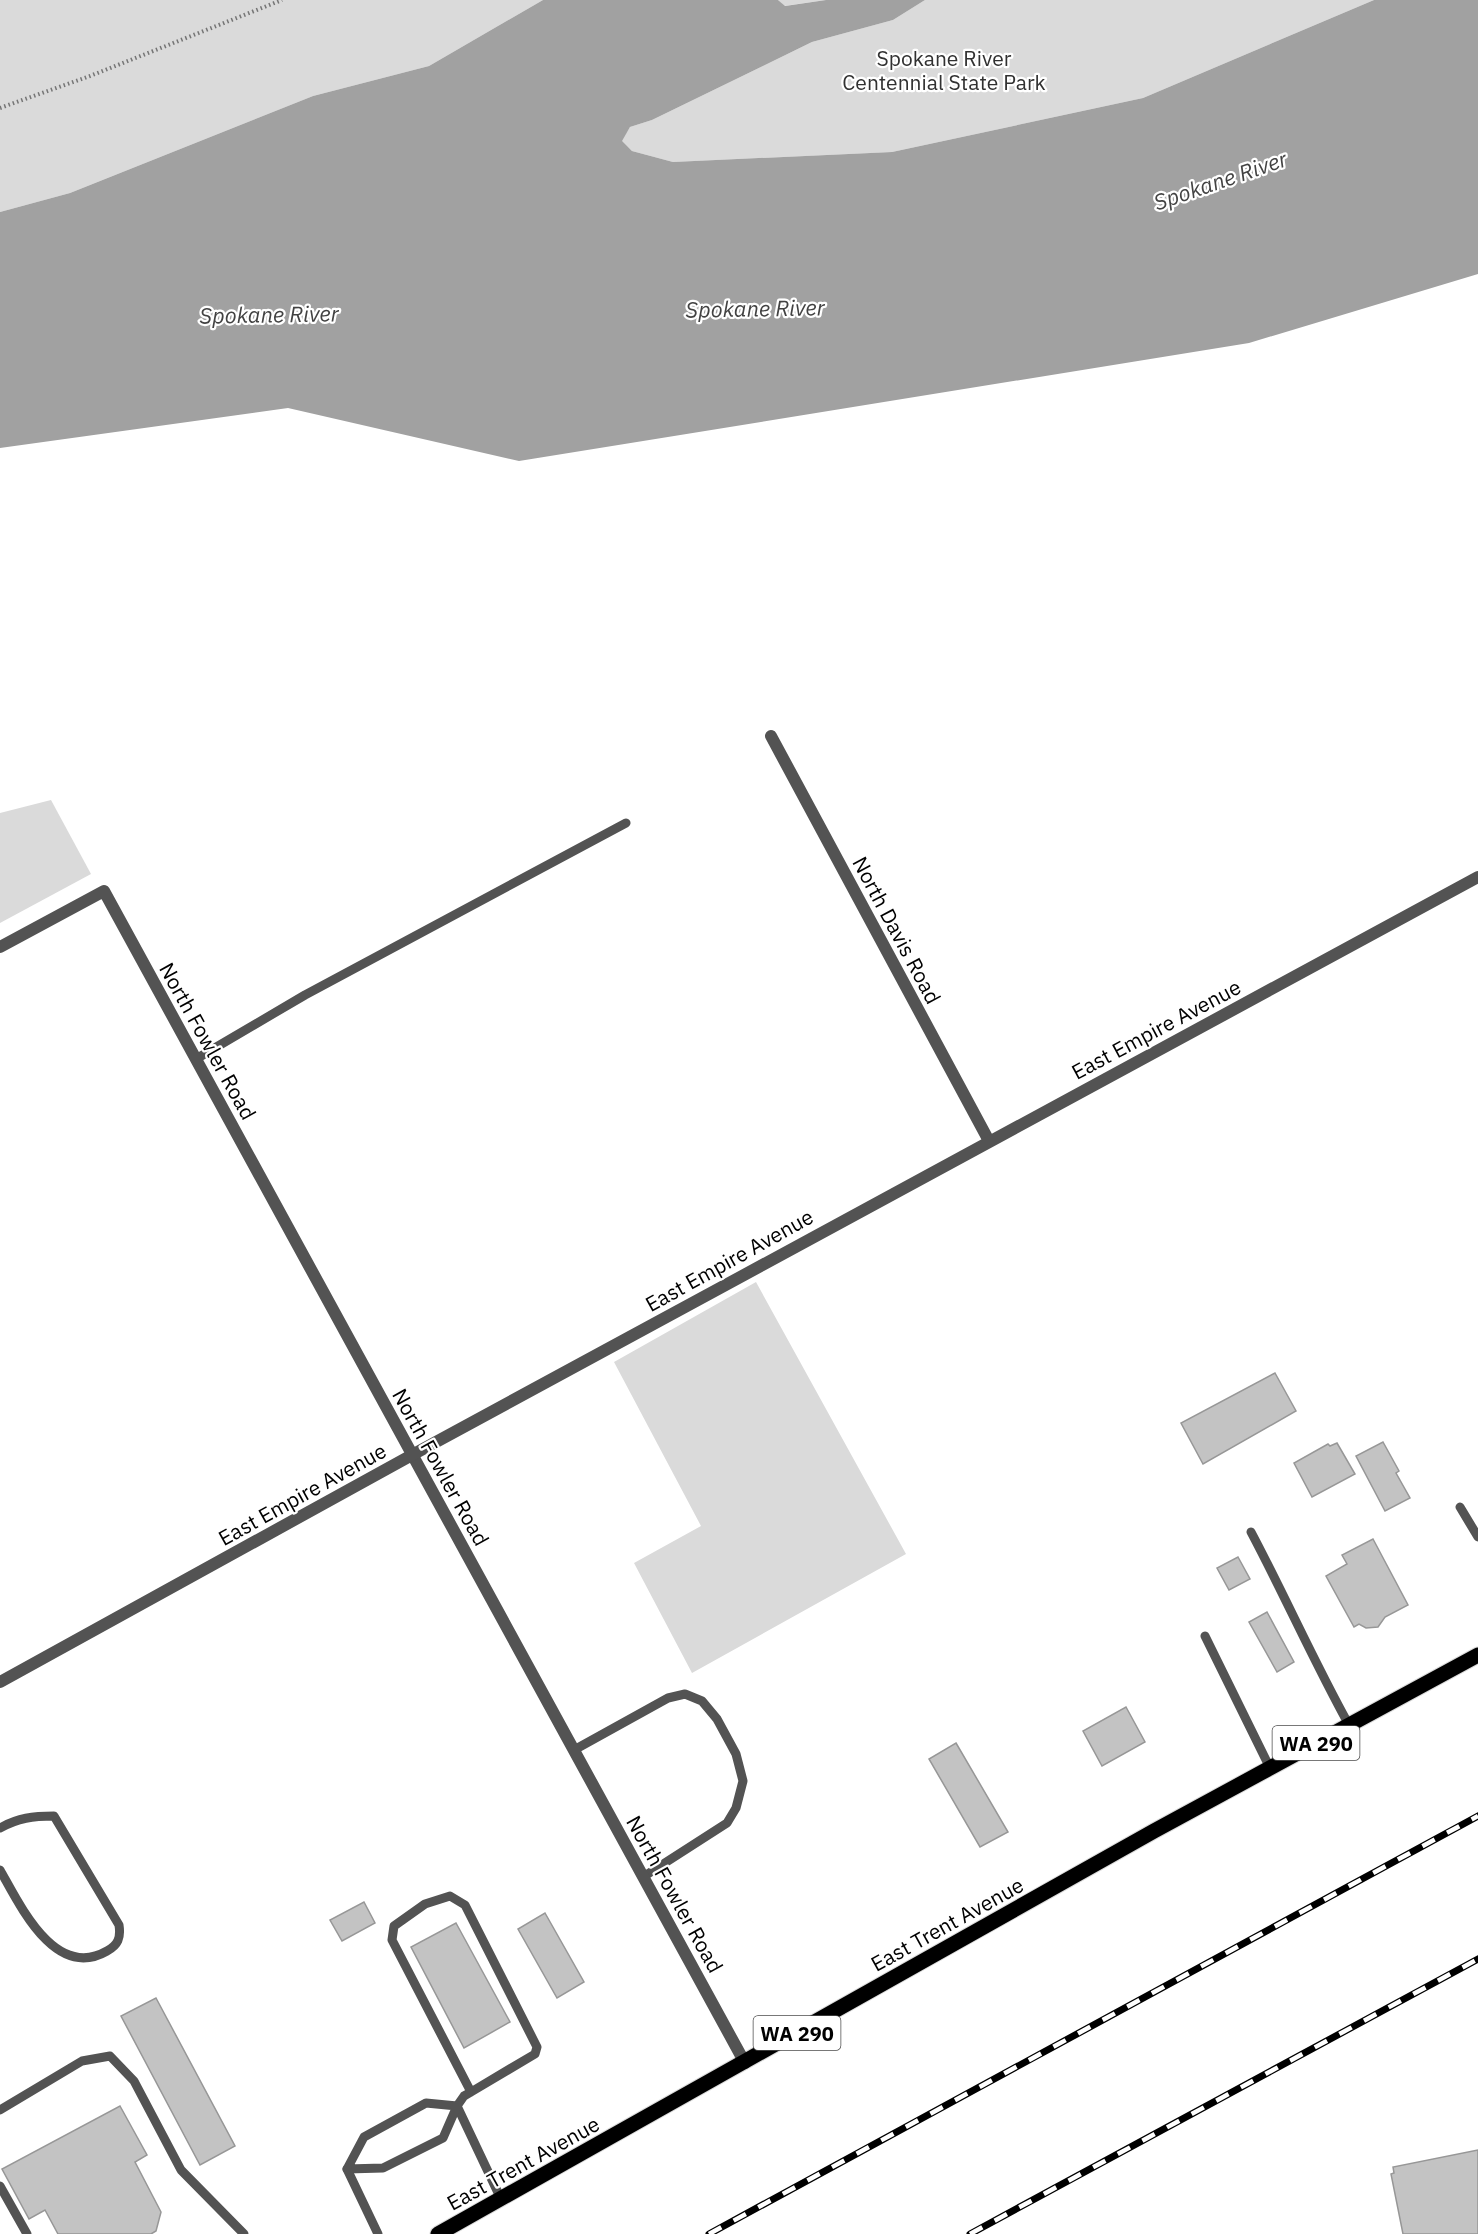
<svg xmlns="http://www.w3.org/2000/svg" width="1478" height="2234" font-family="'IBM Plex Sans',sans-serif">
	<style>
		.green { fill: #dadada }
		.water { fill: #a1a1a1 }
		.building { fill: #c3c3c3; stroke: #979797; stroke-width: 1.5 }
		.lines { fill: none; stroke-linecap: round; stroke-linejoin: round }
		.primary-casing { stroke: #dbdbdb; stroke-width: 17 }
		.path { stroke: #757575; stroke-width: 4; stroke-dasharray: 1.5 3; stroke-linecap: butt }
		.service { stroke: #535353; stroke-width: 9 }
		.minor { stroke: #535353; stroke-width: 12 }
		.tertiary { stroke: #535353; stroke-width: 12 }
		.primary { stroke: #000; stroke-width: 15 }
		.rail-casing { stroke: #000; stroke-width: 7 }
		.rail { stroke: #fff; stroke-width: 4.5; stroke-dasharray: 14; stroke-linecap: butt }
		.labels { text-anchor: middle; dominant-baseline: central; stroke-width: 4.5; stroke-linejoin: round; paint-order: stroke }
		.shield { fill: #fff; stroke: #4c4c4c; stroke-width: 1.5 }
		.shield-label { font-size: 20px; font-weight: bold; fill: #000 }
		.park-label { font-size: 21px; fill: #313131; stroke: #fff }
		.street-label { font-size: 21px; fill: #000; stroke: #fff }
		.water-label { font-size: 22px; font-style: italic; fill: #424242; stroke: #fff }
	</style>
	<rect width="100%" height="100%" fill="#fff"/>
	<!-- green -->
	<g class="green">
		<polygon points="0,0 543,0 429,66 313,96 70,193 0,212"/>
		<polygon points="778,0 826,0 784,6"/>
		<polygon points="925,0 1374,0 1143,98 892,152 673,162 632,151 621,141 630,127 652,120 812,42 893,20"/>
		<polygon points="51,800 91,874 0,923 0,813"/>
		<polygon points="756,1282 906,1554 692,1673 634,1563 701,1526 614,1362"/>
	</g>
	<!-- water -->
	<polygon class="water" points="543,0 778,0 785,6 826,0 925,0 893,20 812,42 652,120 630,127 622,141 632,151 673,162 892,152 1143,98 1374,0 1478,0 1478,274 1249,343 519,461 288,408 0,448 0,212 70,193 313,96 429,66"/>
	<!-- building -->
	<g class="building">
		<polygon points="1275,1373 1296,1411 1203,1464 1181,1423"/>
		<polygon points="1383,1442 1399,1471 1396,1473 1410,1498 1385,1511 1356,1456"/>
		<polygon points="1337,1443 1355,1474 1312,1497 1294,1463 1328,1444 1330,1446"/>
		<polygon points="1373,1539 1408,1605 1385,1617 1378,1627 1366,1628 1359,1624 1354,1627 1326,1576 1347,1564 1342,1555"/>
		<polygon points="1238,1557 1250,1579 1229,1590 1217,1568"/>
		<polygon points="1267,1612 1294,1662 1277,1672 1249,1622"/>
		<polygon points="1126,1707 1145,1742 1102,1766 1083,1731"/>
		<polygon points="956,1743 1008,1832 980,1847 929,1759"/>
		<polygon points="364,1902 375,1923 342,1941 330,1920"/>
		<polygon points="545,1913 584,1982 557,1998 518,1929"/>
		<polygon points="456,1923 510,2022 464,2048 411,1947"/>
		<polygon points="156,1998 235,2146 200,2165 121,2016"/>
		<polygon points="120,2106 147,2155 135,2162 161,2212 156,2231 151,2234 58,2234 45,2210 29,2219 2,2169"/>
		<polygon points="1478,2150 1478,2234 1403,2234 1391,2174 1394,2173 1393,2167"/>
	</g>
	<g class="lines">
		<defs>
			<polyline id="primary" points="438,2234 1154,1831 1478,1655"/>
		</defs>
		<!-- primary casing -->
		<use href="#primary" class="primary-casing"/>
		<!-- path -->
		<polyline class="path" points="0,108 90,76 282,0"/>
		<!-- service -->
		<g class="service">
			<polyline points="196,1059 305,995 626,823"/>
			<polyline points="1460,1507 1478,1537"/>
			<path d="M1251,1532C1285,1596 1314,1662 1349,1725"/>
			<polyline points="1205,1636 1270,1768"/>
			<polyline points="574,1750 668,1698 685,1694 702,1701 717,1719 736,1754 743,1781 736,1808 727,1823 643,1877"/>
			<path d="M0,1828C18,1818 33,1816 54,1816L119,1925C121,1938 118,1945 107,1951C55,1981 20,1905 0,1870"/>
			<polyline points="471,2092 392,1940 394,1926 425,1904 450,1896 465,1905 537,2047 535,2054 471,2092 464,2096 457,2106 501,2199"/>
			<polygon points="426,2103 457,2106 443,2138 383,2168 347,2169 364,2137"/>
			<polyline points="0,2110 82,2061 110,2056 134,2081 181,2170 244,2234"/>
			<polyline points="347,2169 378,2234"/>
			<polyline points="0,2186 27,2234"/>
		</g>
		<!-- minor -->
		<g class="minor">
			<polyline points="771,736 989,1141"/>
			<polyline points="0,947 104,891 745,2063"/>
		</g>
		<!-- tertiary -->
		<polyline class="tertiary" points="0,1682 412,1455 1478,877"/>
		<!-- primary -->
		<use href="#primary" class="primary"/>
		<defs>
			<g id="rail">
				<polyline points="709,2234 1478,1816"/>
				<polyline points="970,2234 1478,1959"/>
			</g>
		</defs>
		<!-- rail casing -->
		<use href="#rail" class="rail-casing"/>
		<!-- rail -->
		<use href="#rail" class="rail"/>
	</g>
	<g class="labels">
		<!-- shield labels -->
		<g class="shield">
			<rect x="1272.5" y="1726" width="87" height="34" rx="4.5"/>
			<rect x="753.5" y="2016" width="87" height="34" rx="4.5"/>
		</g>
		<g class="shield-label">
			<text x="1316" y="1743">WA 290</text>
			<text x="797" y="2033">WA 290</text>
		</g>
		<!-- park labels -->
		<g class="park-label">
			<text x="944" y="58">Spokane River<tspan x="944" dy="24">Centennial State Park</tspan></text>
		</g>
		<!-- street labels -->
		<g class="street-label">
			<text transform="translate(897 930) rotate(62)">North Davis Road</text>
			<text transform="translate(1156 1029) rotate(-28)">East Empire Avenue</text>
			<text transform="translate(208 1041) rotate(61)">North Fowler Road</text>
			<text transform="translate(729 1260) rotate(-29)">East Empire Avenue</text>
			<text transform="translate(441 1467) rotate(61)">North Fowler Road</text>
			<text transform="translate(302 1494) rotate(-29)">East Empire Avenue</text>
			<text transform="translate(675 1894) rotate(61)">North Fowler Road</text>
			<text transform="translate(947 1924) rotate(-29)">East Trent Avenue</text>
			<text transform="translate(523 2163) rotate(-29)">East Trent Avenue</text>
		</g>
		<!-- water labels -->
		<g class="water-label">
			<text transform="translate(1220 180) rotate(-19)">Spokane River</text>
			<text transform="translate(755 308) rotate(-1)">Spokane River</text>
			<text transform="translate(269 314) rotate(-1)">Spokane River</text>
		</g>
	</g>
</svg>
